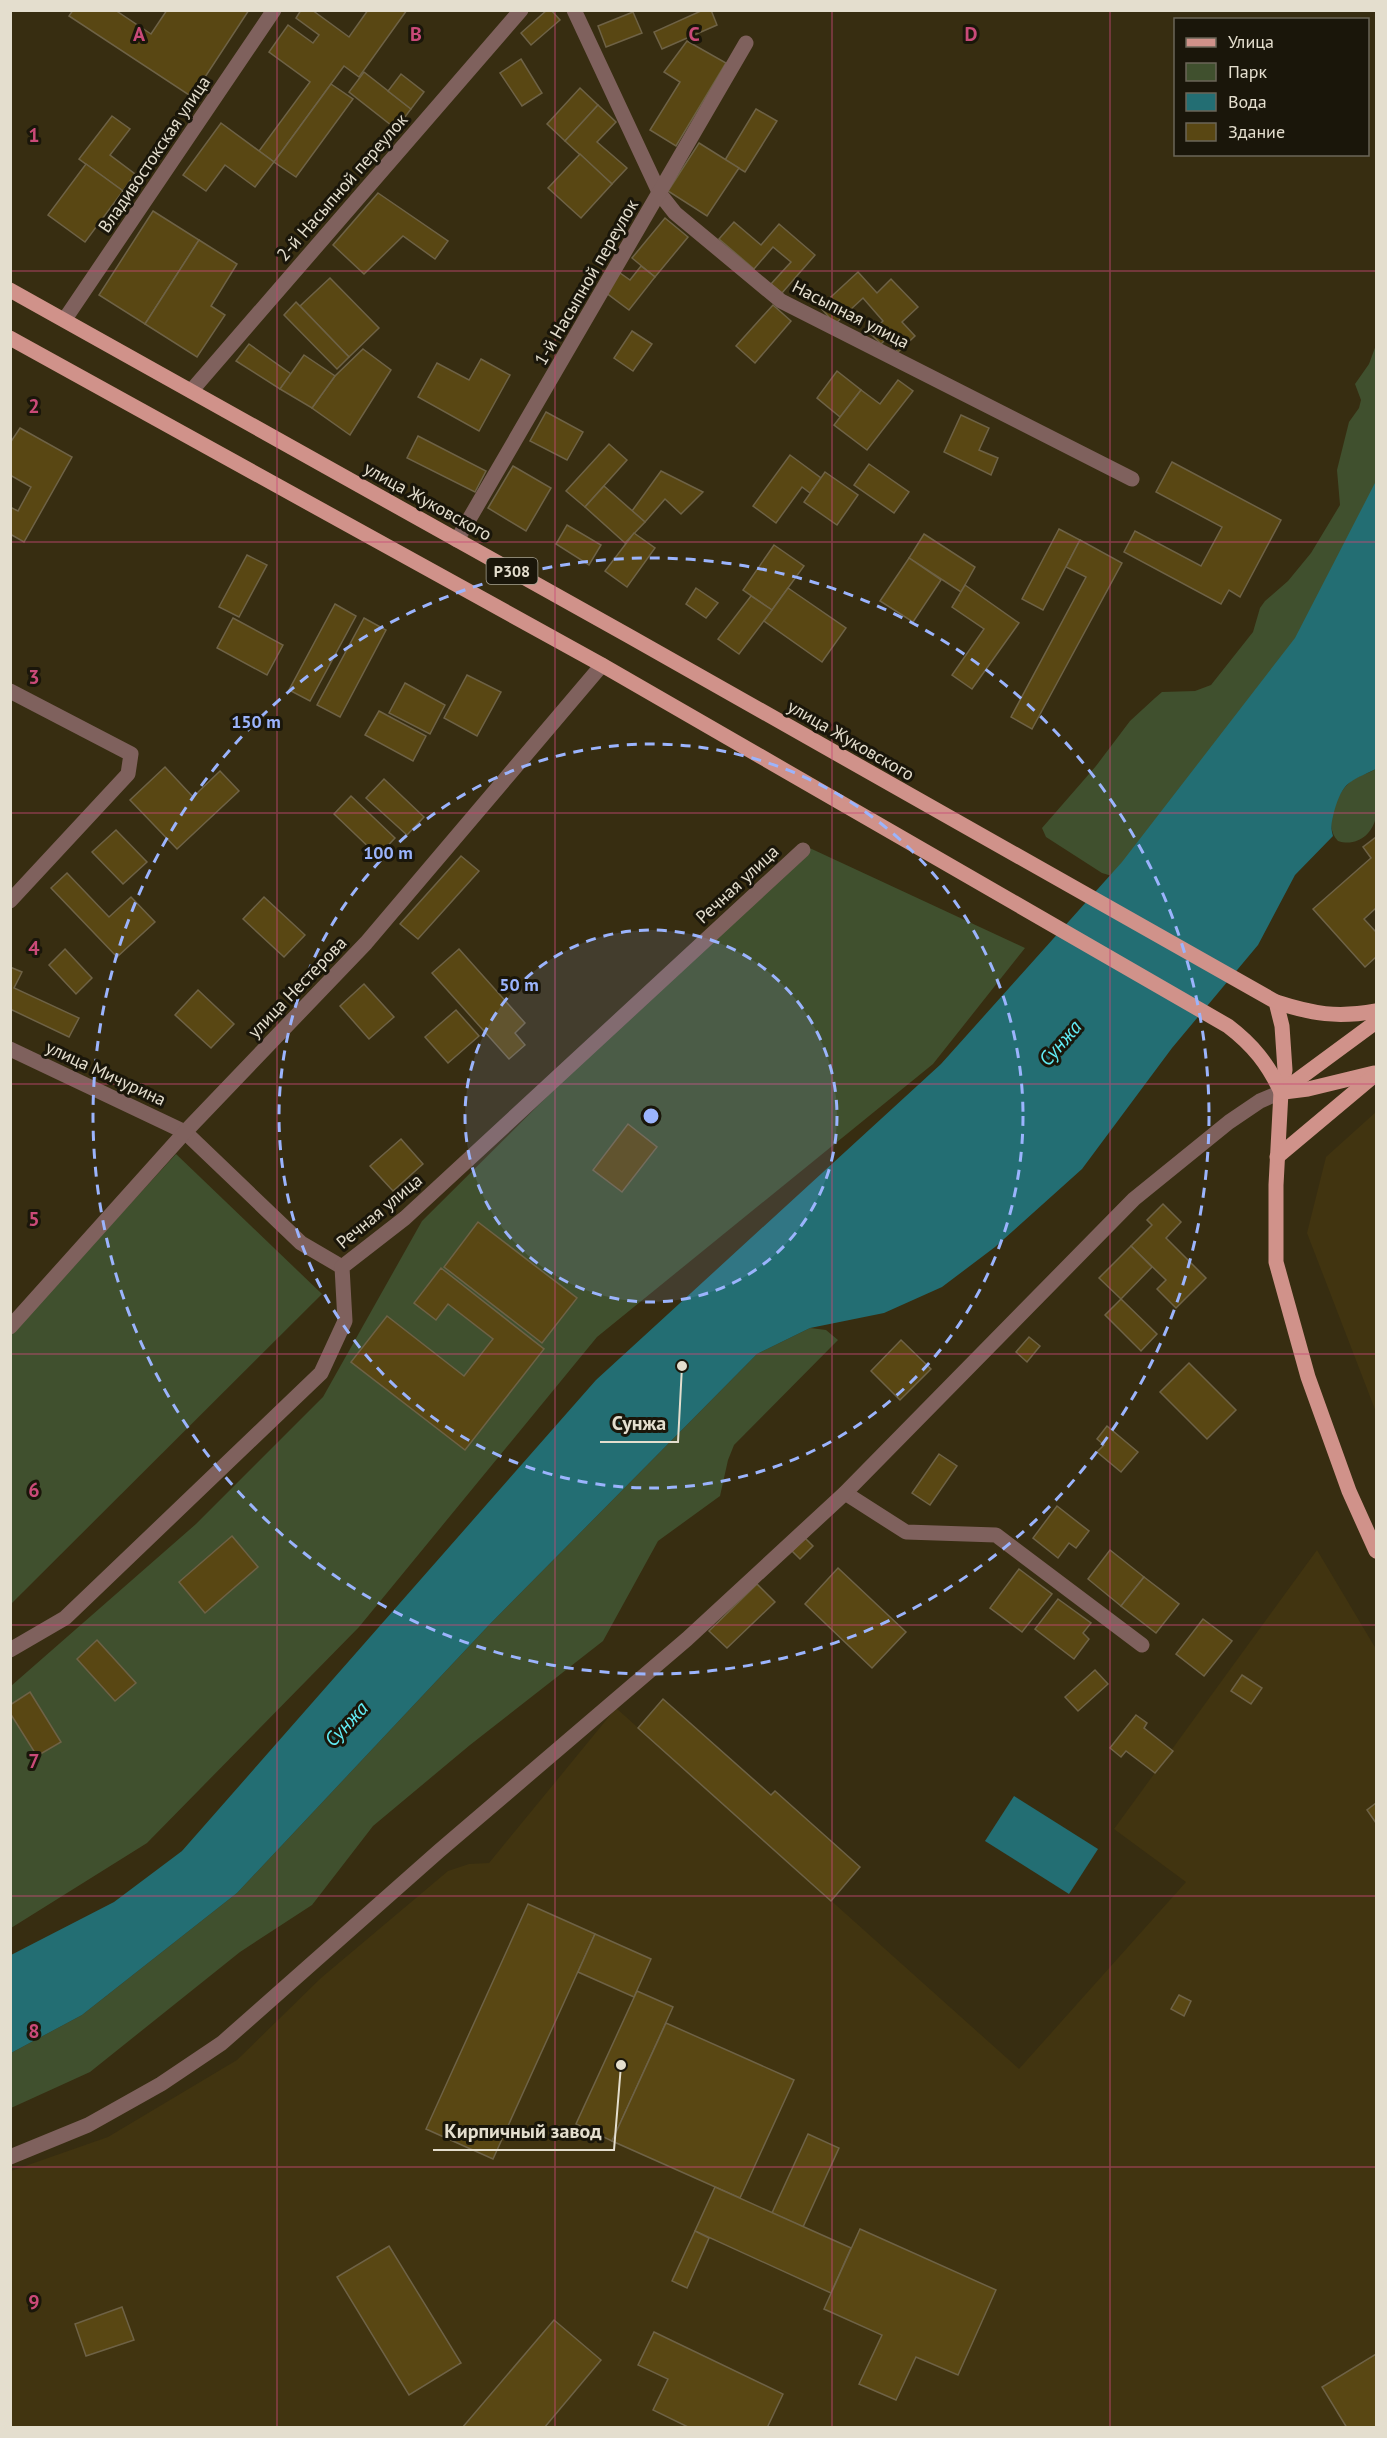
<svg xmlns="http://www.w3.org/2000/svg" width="1387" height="2438" font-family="'PT Sans',sans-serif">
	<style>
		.built { fill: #413410 }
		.green { fill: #40502e }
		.water { fill: #236e73 }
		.building { fill: #594713; stroke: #6e6246; stroke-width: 1.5 }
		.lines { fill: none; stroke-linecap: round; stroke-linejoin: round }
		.minor { stroke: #7f615d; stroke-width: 15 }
		.primary { stroke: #d0928a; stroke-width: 15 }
		.grid { fill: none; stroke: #ca4a78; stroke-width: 1.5; stroke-opacity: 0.55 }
		.ring { fill: none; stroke: #9bb4fd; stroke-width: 3; stroke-dasharray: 10 8 }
		.labels { text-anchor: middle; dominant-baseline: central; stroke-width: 6; stroke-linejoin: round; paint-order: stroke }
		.shield { fill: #1a160a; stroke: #a7a293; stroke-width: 1.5 }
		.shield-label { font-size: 16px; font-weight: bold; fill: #e4dece }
		.street-label { font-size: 18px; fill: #e4dece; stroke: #1a160a }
		.water-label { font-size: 20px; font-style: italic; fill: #62edf6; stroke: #1a160a }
		.grid-label { font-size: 20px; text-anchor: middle; font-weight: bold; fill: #ca4a78; stroke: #1a160a; stroke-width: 6; stroke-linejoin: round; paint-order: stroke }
		.centre { fill: #9bb4fd; stroke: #1a160a; stroke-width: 3 }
		.ring-label { font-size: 18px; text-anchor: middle; font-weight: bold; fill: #9bb4fd; stroke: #1a160a; stroke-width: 6; stroke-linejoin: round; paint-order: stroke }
		.leader { fill: none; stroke: #e4dece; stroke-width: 2 }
		.callout-dot { fill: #e4dece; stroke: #1a160a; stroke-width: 2 }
		.callout-label { font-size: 20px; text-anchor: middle; font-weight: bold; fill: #e4dece; stroke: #1a160a; stroke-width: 6; stroke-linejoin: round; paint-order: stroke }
	</style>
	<rect width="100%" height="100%" fill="#372d11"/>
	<!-- built -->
	<g class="built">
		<polygon points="1376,1112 1376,1412 1307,1233 1326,1157"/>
		<polygon points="1317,1550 1376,1649 1376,2427 11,2428 11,2171 108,2137 237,2060 321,1978 448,1871 469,1864 489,1863 616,1708 1019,2069 1186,1882 1114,1829"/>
	</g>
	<!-- green -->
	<g class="green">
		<polygon points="1376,345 1376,505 1334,602 1115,877 1102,873 1046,837 1042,828 1096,766 1130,721 1155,698 1162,692 1195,691 1211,685 1253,632 1260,608 1265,601 1288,581 1311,553 1340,505 1337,470 1349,422 1359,408 1361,400 1355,384 1369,364"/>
		<path d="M1376,769C1376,784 1380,802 1376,816C1373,835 1356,847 1338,841C1322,825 1337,790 1354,779C1361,775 1369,773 1376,769Z"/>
		<polygon points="801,844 1025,948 933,1064 597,1337 359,1627 147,1843 11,1928 11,1686 196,1524 323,1397 422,1221"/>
		<polygon points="176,1154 322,1294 11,1604 10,1335"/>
		<polygon points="810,1328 826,1330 838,1340 734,1445 728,1460 720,1496 658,1541 603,1641 470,1745 373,1826 312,1905 240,1952 90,2072 11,2108 11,2053 82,2015 237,1893 489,1625 757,1354"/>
	</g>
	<!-- water -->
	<g class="water">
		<path d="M1376,481V769C1349,782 1343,781 1334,812C1332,821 1330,826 1333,836L1295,875L1258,945L1172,1048L1082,1169L995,1247L942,1287L884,1313L810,1328L757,1354L489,1625L237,1893L82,2015L11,2053V1955L114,1902L182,1851L596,1380L941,1064L1122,862L1295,638Z"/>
		<polygon points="1014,1796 1098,1849 1069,1894 985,1841"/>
	</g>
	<!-- building -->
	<g class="building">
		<polygon points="73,10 115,10 151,34 167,10 249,10 192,97 69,16"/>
		<polygon points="301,10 312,10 349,37 368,10 407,10 359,77 344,66 274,162 259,151 310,82 269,52 288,25 313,43 319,35 296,18"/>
		<polygon points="547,10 551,10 560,20 531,45 521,33"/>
		<polygon points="703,10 711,10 717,25 662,49 654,32"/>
		<polygon points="633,12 642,33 606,47 598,26"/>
		<polygon points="687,41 726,63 676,146 650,130 680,82 664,72"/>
		<polygon points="521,59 542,93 522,106 500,73"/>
		<polygon points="364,72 411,109 396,129 349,92"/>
		<polygon points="401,74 424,92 411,109 388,91"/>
		<polygon points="331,84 353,99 296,177 274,162"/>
		<polygon points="580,88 598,105 565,141 547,124"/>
		<polygon points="598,105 616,122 597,142 627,168 612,184 565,141"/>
		<polygon points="756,109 777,121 745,172 725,160"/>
		<polygon points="112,116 130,129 110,155 135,174 123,191 79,159"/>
		<polygon points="221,123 274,162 255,187 225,165 206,191 183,175"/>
		<polygon points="699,143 739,168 707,216 668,191"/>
		<polygon points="580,154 612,184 581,218 548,188"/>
		<polygon points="86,164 123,191 85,242 48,215"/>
		<polygon points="378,193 448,241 435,259 403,236 364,274 333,245"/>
		<polygon points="153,211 199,240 145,324 99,295"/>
		<polygon points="665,218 688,237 655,277 632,258"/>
		<polygon points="734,222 761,245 779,224 815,255 782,293 771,284 791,262 773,247 754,269 719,239"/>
		<polygon points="199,240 237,264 211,306 225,315 197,357 145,324"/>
		<polygon points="641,266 655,277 629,310 605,292 620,273 630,280"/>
		<polygon points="858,272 877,293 891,279 918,307 902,322 915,336 898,352 886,339 881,344 870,333 883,321 863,298 835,324 820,307"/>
		<polygon points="330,278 379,328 349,357 300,306"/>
		<polygon points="296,302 349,357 337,369 284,315"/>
		<polygon points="773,305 791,321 755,363 736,346"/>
		<polygon points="632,331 652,344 633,371 614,358"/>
		<polygon points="249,344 291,374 280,389 236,361"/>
		<polygon points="363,349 391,370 350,435 312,408 335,376"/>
		<polygon points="304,355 335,376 312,408 280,389"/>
		<polygon points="481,359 510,375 479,431 418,397 437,363 469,380"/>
		<polygon points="837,371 861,390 840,417 817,398"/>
		<polygon points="898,380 913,391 867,450 834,425 861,390 880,404"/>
		<polygon points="546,412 583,432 567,460 530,441"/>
		<polygon points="961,415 989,428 979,450 998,458 991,475 944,452"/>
		<polygon points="20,428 72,457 24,542 10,534 10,507 18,511 31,487 10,475 10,443"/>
		<polygon points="418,436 486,471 475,492 407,458"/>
		<polygon points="609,444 627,460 585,507 566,491"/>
		<polygon points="790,455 821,478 810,493 802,487 776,523 753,506"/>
		<polygon points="1172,462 1281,520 1240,597 1229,590 1221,604 1124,552 1135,531 1201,566 1222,527 1156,492"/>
		<polygon points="869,464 909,492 894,513 854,485"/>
		<polygon points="513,466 551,488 526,531 488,508"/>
		<polygon points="661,471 703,492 681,514 665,499 645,522 632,511"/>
		<polygon points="825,472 858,495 837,525 804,502"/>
		<polygon points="604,486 645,522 625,543 585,507"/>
		<polygon points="567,525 601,545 589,565 556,544"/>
		<polygon points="1059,529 1080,540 1043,610 1022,599"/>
		<polygon points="634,533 655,548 627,587 605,571"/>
		<polygon points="924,534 975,567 961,592 909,558"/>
		<polygon points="1080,540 1122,563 1032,729 1011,717 1086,577 1066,567"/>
		<polygon points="774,545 804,566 772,610 743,590"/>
		<polygon points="247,555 267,565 239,617 219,607"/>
		<polygon points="909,558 941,580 913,622 880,601"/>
		<polygon points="965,585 1019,623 972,689 952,675 984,629 952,607"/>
		<polygon points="696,588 718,603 706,618 686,604"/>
		<polygon points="788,588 846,628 822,662 764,621"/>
		<polygon points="751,596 772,610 739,654 718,639"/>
		<polygon points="335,604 356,616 310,701 289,690"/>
		<polygon points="233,618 283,645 267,675 217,648"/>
		<polygon points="364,618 386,630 340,717 317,705"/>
		<polygon points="467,675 501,692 477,736 444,718"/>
		<polygon points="405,683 445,705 430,734 389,713"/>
		<polygon points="379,711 426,736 413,761 365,735"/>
		<polygon points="165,767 193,797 220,771 239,791 177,849 130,800"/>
		<polygon points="384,779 424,817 407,835 366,798"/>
		<polygon points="351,796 395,838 378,856 334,814"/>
		<polygon points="116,830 147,862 123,884 92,852"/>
		<polygon points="1376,837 1376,908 1364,919 1376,932 1376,957 1365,967 1313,909 1371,858 1363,847"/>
		<polygon points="461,856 479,871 418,939 400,924"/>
		<polygon points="67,873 109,917 131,897 155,922 117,957 51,888"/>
		<polygon points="264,897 305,935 284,957 243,919"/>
		<polygon points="65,949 92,978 76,994 49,965"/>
		<polygon points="459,949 525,1023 515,1033 525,1045 509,1059 432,973"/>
		<polygon points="10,967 22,972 14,988 79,1018 69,1037 10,1009"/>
		<polygon points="364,984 394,1017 369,1039 340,1006"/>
		<polygon points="198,990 234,1024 211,1048 175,1015"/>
		<polygon points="456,1010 479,1036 448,1063 425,1037"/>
		<polygon points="628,1124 657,1147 622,1192 593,1170"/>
		<polygon points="401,1139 423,1164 393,1191 370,1166"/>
		<polygon points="1163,1204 1181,1222 1166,1238 1206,1278 1176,1308 1157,1289 1166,1280 1131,1246 1152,1225 1147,1220"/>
		<polygon points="478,1222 577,1298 542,1343 444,1267"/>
		<polygon points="1131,1246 1152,1267 1121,1299 1099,1278"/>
		<polygon points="441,1268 544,1349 465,1450 351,1362 387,1316 464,1376 493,1339 448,1304 436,1320 414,1303"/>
		<polygon points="1121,1299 1157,1334 1141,1351 1105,1315"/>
		<polygon points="1029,1337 1040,1346 1027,1362 1016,1352"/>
		<polygon points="901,1340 931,1369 900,1400 871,1371"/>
		<polygon points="1189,1363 1236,1410 1207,1439 1160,1392"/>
		<polygon points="1107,1426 1138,1452 1121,1472 1097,1452 1104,1445 1097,1439"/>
		<polygon points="939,1454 957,1466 930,1505 912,1493"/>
		<polygon points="1057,1506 1089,1531 1076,1548 1069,1543 1058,1558 1033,1538"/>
		<polygon points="232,1536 258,1567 205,1613 179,1582"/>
		<polygon points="805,1538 813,1546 800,1559 792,1551"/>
		<polygon points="1110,1550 1144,1577 1121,1606 1088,1579"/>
		<polygon points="838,1568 906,1632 872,1668 805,1604"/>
		<polygon points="1019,1569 1052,1594 1022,1632 990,1608"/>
		<polygon points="1144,1577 1179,1604 1156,1633 1121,1606"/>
		<polygon points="757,1584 775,1602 727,1648 709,1631"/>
		<polygon points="1058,1599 1091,1623 1083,1633 1089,1639 1074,1659 1035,1629"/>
		<polygon points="1203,1619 1232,1641 1204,1676 1176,1654"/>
		<polygon points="97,1640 136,1683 115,1701 77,1659"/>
		<polygon points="1095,1670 1108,1684 1078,1711 1065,1697"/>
		<polygon points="1242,1675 1262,1688 1251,1704 1231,1691"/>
		<polygon points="30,1692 61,1742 37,1756 10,1713 10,1705"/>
		<polygon points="663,1699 771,1795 775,1791 860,1867 831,1901 638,1728"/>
		<polygon points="1136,1715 1147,1723 1144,1728 1173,1751 1155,1773 1126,1751 1121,1757 1110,1748"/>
		<polygon points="1376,1803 1376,1823 1367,1810"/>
		<polygon points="528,1904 595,1934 493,2159 426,2129"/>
		<polygon points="595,1934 651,1959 634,1997 578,1972"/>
		<polygon points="637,1991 673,2007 612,2141 576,2124"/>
		<polygon points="1179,1995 1191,2001 1184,2016 1171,2009"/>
		<polygon points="666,2023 794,2080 740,2198 612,2141"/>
		<polygon points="808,2134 839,2148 803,2227 772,2213"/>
		<polygon points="715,2187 851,2248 831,2293 695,2231"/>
		<polygon points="860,2229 996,2290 958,2375 916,2357 896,2400 859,2384 882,2335 824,2309"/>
		<polygon points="695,2231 709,2238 687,2288 672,2281"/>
		<polygon points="389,2246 461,2363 409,2395 337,2277"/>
		<polygon points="122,2307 134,2340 86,2356 75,2324"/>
		<polygon points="554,2320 601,2360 544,2428 462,2428"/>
		<polygon points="654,2332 783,2394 767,2428 690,2428 653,2410 668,2379 638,2365"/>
		<polygon points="1376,2354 1376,2428 1347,2428 1322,2387"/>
	</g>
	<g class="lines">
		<!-- minor -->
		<g class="minor">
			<polyline points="574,10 660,194 675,213 781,301 1132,479"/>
			<polyline points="65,319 274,10"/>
			<polyline points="192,390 521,10"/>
			<polyline points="457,540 746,43"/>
			<polyline points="10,691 131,754 128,774 10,901"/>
			<polyline points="10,1049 185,1132 301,1243 342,1267"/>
			<polyline points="10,1327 185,1132 366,943 602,665"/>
			<polyline points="845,1493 906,1532 996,1535 1142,1645"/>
			<polyline points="10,1650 65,1618 321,1373 345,1321 342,1267 405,1218 803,850"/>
			<polyline points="10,2157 88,2125 161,2084 222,2043 439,1851 687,1639 845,1493 1134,1199 1229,1122 1260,1101 1281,1092"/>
		</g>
		<!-- primary -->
		<g class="primary">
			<polyline points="10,290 629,636 1276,1002 1282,1026 1285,1070 1281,1092 1276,1185 1276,1262 1308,1377 1349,1491 1376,1551"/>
			<path d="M10,338L602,665L1228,1026C1253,1045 1268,1064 1281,1092"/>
			<path d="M1276,1002C1313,1014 1337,1018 1376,1011"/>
			<polyline points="1281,1092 1376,1022"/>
			<polyline points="1284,1092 1308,1089 1374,1073"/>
			<polyline points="1277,1157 1376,1074"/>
		</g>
	</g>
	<!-- grid -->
	<path class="grid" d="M277,10V2428M555,10V2428M832,10V2428M1110,10V2428M10,271H1376M10,542H1376M10,813H1376M10,1084H1376M10,1354H1376M10,1625H1376M10,1896H1376M10,2167H1376"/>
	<!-- distance rings -->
	<circle cx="651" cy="1116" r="186" fill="#9bb4fd" fill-opacity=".12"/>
	<g class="ring">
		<circle cx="651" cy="1116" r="186"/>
		<circle cx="651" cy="1116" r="372"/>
		<circle cx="651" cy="1116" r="558"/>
	</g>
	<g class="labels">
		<!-- shield labels -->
		<rect class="shield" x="486.5" y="558" width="51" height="26" rx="4.5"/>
		<g class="shield-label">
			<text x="512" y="571">P308</text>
		</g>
		<!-- street labels -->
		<g class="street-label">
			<text transform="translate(154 154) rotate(-56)">Владивостокская улица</text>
			<text transform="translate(342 187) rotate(-49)">2-й Насыпной переулок</text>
			<text transform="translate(586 282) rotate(-60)">1-й Насыпной переулок</text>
			<text transform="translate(851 314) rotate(27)">Насыпная улица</text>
			<text transform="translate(428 501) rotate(29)">улица Жуковского</text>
			<text transform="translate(851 740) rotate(30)">улица Жуковского</text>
			<text transform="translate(737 884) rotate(-43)">Речная улица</text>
			<text transform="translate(297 987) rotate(-46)">улица Нестерова</text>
			<text transform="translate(106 1073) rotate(25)">улица Мичурина</text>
			<text transform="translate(379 1211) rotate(-40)">Речная улица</text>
		</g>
		<!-- water labels -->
		<g class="water-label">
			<text transform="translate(1060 1043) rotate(-49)">Сунжа</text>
			<text transform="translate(346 1724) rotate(-47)">Сунжа</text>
		</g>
	</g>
	<g class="grid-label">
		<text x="139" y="41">A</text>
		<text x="416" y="41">B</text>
		<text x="694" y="41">C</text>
		<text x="971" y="41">D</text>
		<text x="34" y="142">1</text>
		<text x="34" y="413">2</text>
		<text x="34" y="684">3</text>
		<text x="34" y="955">4</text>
		<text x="34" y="1226">5</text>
		<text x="34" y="1497">6</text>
		<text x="34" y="1768">7</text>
		<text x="34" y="2038">8</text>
		<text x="34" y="2309">9</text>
	</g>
	<circle cx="651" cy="1116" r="9" class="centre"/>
	<g class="ring-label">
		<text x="256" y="728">150 m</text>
		<text x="388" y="859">100 m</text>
		<text x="519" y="991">50 m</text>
	</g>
	<!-- callouts -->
	<path class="leader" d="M682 1366L678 1442H600M621 2065L614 2150H433"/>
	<g class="callout-dot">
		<circle cx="682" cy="1366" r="6"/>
		<circle cx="621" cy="2065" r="6"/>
	</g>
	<g class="callout-label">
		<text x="639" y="1430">Сунжа</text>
		<text x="523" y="2138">Кирпичный завод</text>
	</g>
	<!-- border -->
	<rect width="1387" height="2438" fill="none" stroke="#e4dece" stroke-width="24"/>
	<!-- legend -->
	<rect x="1174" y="18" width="195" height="138" fill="#1a160a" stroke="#6b6658" stroke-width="1.5"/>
	<rect x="1186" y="38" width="30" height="9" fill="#d0928a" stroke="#6b6658" stroke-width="1.5"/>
	<text x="1228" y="48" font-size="18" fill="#e4dece">Улица</text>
	<rect x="1186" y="63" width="30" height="18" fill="#40502e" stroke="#6b6658" stroke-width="1.5"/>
	<text x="1228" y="78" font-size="18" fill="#e4dece">Парк</text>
	<rect x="1186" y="93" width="30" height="18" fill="#236e73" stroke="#6b6658" stroke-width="1.5"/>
	<text x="1228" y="108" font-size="18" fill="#e4dece">Вода</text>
	<rect x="1186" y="123" width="30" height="18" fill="#594713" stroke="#6b6658" stroke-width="1.5"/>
	<text x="1228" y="138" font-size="18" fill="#e4dece">Здание</text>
</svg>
